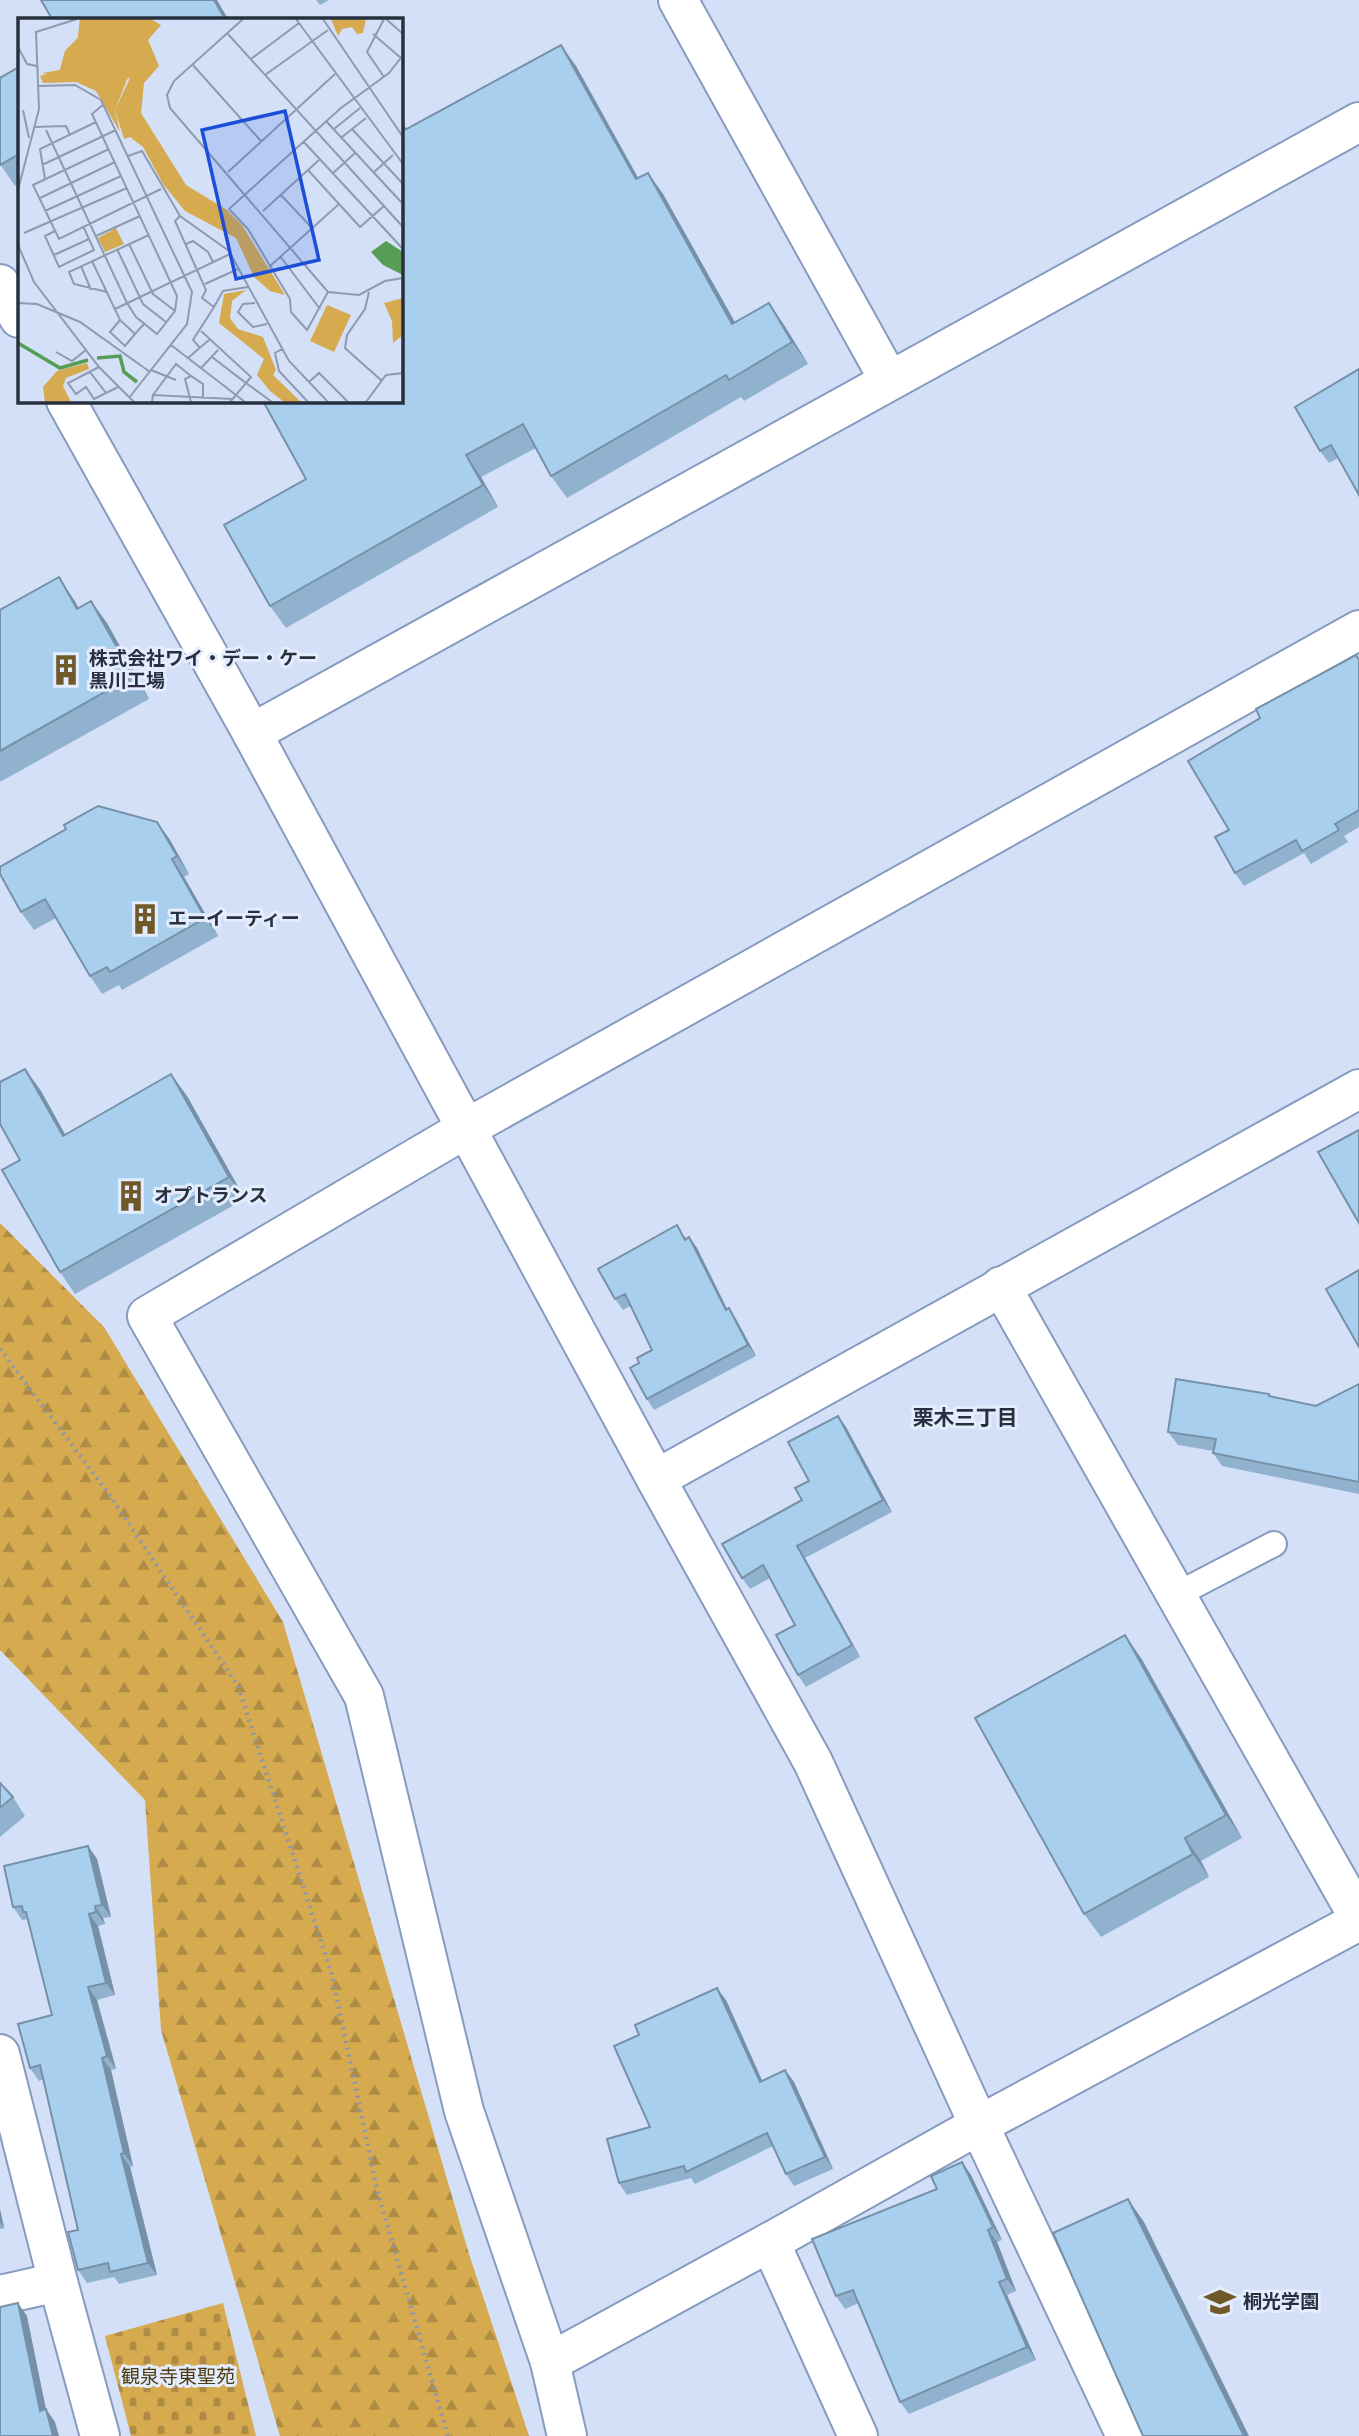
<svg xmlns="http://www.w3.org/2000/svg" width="1359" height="2436" font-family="'Source Sans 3','Noto Sans JP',sans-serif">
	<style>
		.forest { fill: url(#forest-firs) }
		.cemetery { fill: url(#cemetery-stones) }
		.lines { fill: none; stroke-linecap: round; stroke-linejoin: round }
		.lane-casing { stroke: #879ac0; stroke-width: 28 }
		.street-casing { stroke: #879ac0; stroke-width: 42 }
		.secondary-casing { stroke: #879ac0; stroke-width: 42 }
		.path { stroke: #8b96ab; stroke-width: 4.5; stroke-dasharray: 2 5; stroke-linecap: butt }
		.lane { stroke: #fff; stroke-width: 24 }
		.street { stroke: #fff; stroke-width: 38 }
		.secondary { stroke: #fff; stroke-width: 38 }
		.wall { fill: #91b2ce }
		.shaded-wall { fill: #7691a7 }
		.building { fill: #a9cfef; stroke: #7691a7; stroke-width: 2 }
		.labels { text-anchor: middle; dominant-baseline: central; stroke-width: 6; stroke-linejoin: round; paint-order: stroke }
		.poi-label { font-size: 19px; font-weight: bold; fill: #28303f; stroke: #e4edfd; text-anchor: start }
		.park-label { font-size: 19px; fill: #4e3b10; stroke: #e4edfd }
		.neighbourhood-label { font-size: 21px; font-weight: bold; fill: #28303f; stroke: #e4edfd }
		.inset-river { fill: none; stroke: #569e55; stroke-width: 3.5 }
		.inset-road { fill: none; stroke: #8f9aae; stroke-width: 2 }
		.view { fill: #1d4ed8; fill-opacity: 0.15; stroke: #1d4ed8; stroke-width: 3.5 }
		.inset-edge { fill: none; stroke: #28303f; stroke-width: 3.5 }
	</style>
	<defs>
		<pattern id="forest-firs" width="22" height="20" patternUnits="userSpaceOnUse" patternTransform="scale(1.75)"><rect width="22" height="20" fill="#d6ab50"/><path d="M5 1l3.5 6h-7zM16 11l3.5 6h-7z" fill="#ae8c44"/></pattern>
		<pattern id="cemetery-stones" width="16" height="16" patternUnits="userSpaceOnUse" patternTransform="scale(1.75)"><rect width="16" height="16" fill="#d6ab50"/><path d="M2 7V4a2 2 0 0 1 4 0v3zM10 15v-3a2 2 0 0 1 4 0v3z" fill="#ae8c44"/></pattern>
	</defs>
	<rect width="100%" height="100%" fill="#d3e0f8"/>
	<!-- forest -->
	<polygon class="forest" points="0,1223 104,1327 283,1622 469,2254 529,2436 280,2436 161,2030 145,1800 0,1650"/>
	<!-- cemetery -->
	<polygon class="cemetery" points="223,2303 256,2436 131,2436 105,2336"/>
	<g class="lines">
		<defs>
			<polyline id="lane" points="1176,1595 1274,1544"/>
			<g id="street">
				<polyline points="1001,1286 1359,1918"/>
				<polyline points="656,1479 1359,1089"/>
				<polyline points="0,2054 58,2282 100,2436"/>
				<polyline points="770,2242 858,2436"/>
				<polyline points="0,2295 58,2282"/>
				<polyline points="550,2362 770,2242 979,2125 1359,1921"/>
				<polyline points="567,2436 550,2362 464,2111 364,1696 147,1316 467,1128 1359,630"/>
			</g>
			<g id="secondary">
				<polyline points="678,0 889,380"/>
				<polyline points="0,284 19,318"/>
				<polyline points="66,401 252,733 656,1479 813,1762 979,2125 1126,2436"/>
				<polyline points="252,733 1359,122"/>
			</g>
		</defs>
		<!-- lane casing -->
		<use href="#lane" class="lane-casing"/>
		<!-- street casing -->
		<use href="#street" class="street-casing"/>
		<!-- secondary casing -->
		<use href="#secondary" class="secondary-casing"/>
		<!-- path -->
		<polyline class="path" points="0,1349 106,1490 238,1686 332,1975 377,2189 448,2436"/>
		<!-- lane -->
		<use href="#lane" class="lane"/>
		<!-- street -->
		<use href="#street" class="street"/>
		<!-- secondary -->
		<use href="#secondary" class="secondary"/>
	</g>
	<!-- wall -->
	<g class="wall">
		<polygon points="316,0 329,0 320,5"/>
		<polygon points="576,66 638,178 648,173 663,194 735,322 769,303 784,325 808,364 744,401 741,397 567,498 551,476 536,448 481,477 498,507 286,628 270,606 306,479 401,121 407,129"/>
		<polygon points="19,67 19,183 15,186 0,164"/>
		<polygon points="1359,369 1338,458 1329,463 1320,451"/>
		<polygon points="74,600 79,608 107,623 149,699 0,782 0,610"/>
		<polygon points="1359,659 1359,827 1344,836 1348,842 1311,864 1304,853 1244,886 1235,873 1229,830"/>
		<polygon points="157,822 170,840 189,874 184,877 218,936 122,990 119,985 102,994 90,976 56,918 34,930 21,912"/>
		<polygon points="25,1069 41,1091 65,1134 187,1096 245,1199 75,1294 60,1272 20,1160"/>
		<polygon points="685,1236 686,1239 689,1237 697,1248 727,1309 736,1319 756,1356 654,1410 647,1399 639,1363 652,1350 630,1306 623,1310 615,1299"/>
		<polygon points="1359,1384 1359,1494 1222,1466 1213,1453 1214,1451 1178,1445 1168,1432 1271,1397 1316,1406"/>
		<polygon points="838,1416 846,1427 892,1512 805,1558 860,1657 806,1687 798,1675 795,1625 770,1578 750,1589 742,1578 802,1500"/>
		<polygon points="1141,1658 1242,1838 1201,1861 1209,1877 1101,1937 1084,1914"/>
		<polygon points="0,1783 13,1797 25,1816 0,1837"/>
		<polygon points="88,1846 97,1859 111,1917 103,1918 105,1924 98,1926 115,1995 97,2000 116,2069 111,2070 133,2166 130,2167 157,2275 119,2284 114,2277 87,2283 78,2270 78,2230 43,2079 39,2081 30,2068 52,2015 28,1919 22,1920 13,1907"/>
		<polygon points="726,2000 762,2080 785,2070 794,2082 833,2169 794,2186 786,2174 773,2146 695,2184 691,2178 627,2195 619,2183"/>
		<polygon points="962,2162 971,2175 1002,2240 997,2242 1016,2291 1007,2295 1036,2360 909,2414 900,2402 859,2303 845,2309 836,2296"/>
		<polygon points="0,2209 4,2228 0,2229"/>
	</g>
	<!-- shaded-wall -->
	<g class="shaded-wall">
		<polygon points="214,0 217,0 228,19 225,19"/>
		<polygon points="561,45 576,66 651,201 636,179"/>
		<polygon points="648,173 663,194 748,346 732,324"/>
		<polygon points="769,303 784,325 808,364 792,342"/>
		<polygon points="466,455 481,477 498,507 483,485"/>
		<polygon points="59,577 74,600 92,631 77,609"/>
		<polygon points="91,601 107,623 149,699 133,676"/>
		<polygon points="157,822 170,840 189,874 177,856"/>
		<polygon points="172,859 184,877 218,936 205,918"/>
		<polygon points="25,1069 41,1091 78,1158 63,1136"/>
		<polygon points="171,1074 187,1096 245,1199 229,1177"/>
		<polygon points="689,1237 697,1248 733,1321 726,1310"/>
		<polygon points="729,1308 736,1319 756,1356 748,1345"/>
		<polygon points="838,1416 846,1427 892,1512 883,1500"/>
		<polygon points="797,1546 805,1558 860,1657 852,1645"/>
		<polygon points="1125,1635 1141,1658 1242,1838 1226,1815"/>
		<polygon points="1185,1838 1201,1861 1209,1877 1193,1854"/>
		<polygon points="88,1846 97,1859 111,1917 102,1905"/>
		<polygon points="95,1906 103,1918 105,1924 96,1912"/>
		<polygon points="89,1914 98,1926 115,1995 106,1983"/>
		<polygon points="88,1987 97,2000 116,2069 107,2056"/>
		<polygon points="717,1988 726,2000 768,2094 760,2082"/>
		<polygon points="102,2058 111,2070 133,2166 124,2153"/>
		<polygon points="785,2070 794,2082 833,2169 825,2157"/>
		<polygon points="121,2154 130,2167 157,2275 148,2263"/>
		<polygon points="962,2162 971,2175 1002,2240 993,2227"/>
		<polygon points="1128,2199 1144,2222 1249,2436 1244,2436"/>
		<polygon points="0,2209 4,2228 0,2222"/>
		<polygon points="988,2230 997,2242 1016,2291 1007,2279"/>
		<polygon points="999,2282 1007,2295 1036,2360 1027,2347"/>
		<polygon points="18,2303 27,2316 49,2424 40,2411"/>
		<polygon points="46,2409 55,2422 59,2436 53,2436"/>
	</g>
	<!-- building -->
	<g class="building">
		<polygon points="41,0 214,0 225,19 52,19"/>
		<polygon points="561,45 636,179 648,173 732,324 769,303 792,342 729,380 726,375 551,476 523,424 466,455 483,485 270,606 224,525 306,479 263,401 401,401 401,122 405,130"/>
		<polygon points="19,67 19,154 0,165 0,78"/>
		<polygon points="1359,369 1359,495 1331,445 1320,451 1295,407"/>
		<polygon points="59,577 77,609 91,601 133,676 0,751 0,610"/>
		<polygon points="1356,655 1359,660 1359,810 1335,824 1339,830 1302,851 1296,840 1235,873 1215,837 1229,830 1188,761 1260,718 1256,709"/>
		<polygon points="98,806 157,822 177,856 172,859 205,918 110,972 107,967 90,976 45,899 21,912 0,874 0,867 66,829 64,825"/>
		<polygon points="25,1069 63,1136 171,1074 229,1177 60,1272 2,1170 20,1160 0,1124 0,1082"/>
		<polygon points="1359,1130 1359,1223 1318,1152"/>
		<polygon points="677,1225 685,1240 689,1237 726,1310 729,1308 748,1345 647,1399 630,1368 639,1363 637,1358 652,1350 625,1294 615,1299 598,1269"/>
		<polygon points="1359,1270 1359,1347 1326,1289"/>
		<polygon points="1176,1379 1269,1394 1269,1396 1316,1406 1359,1384 1359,1482 1213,1453 1216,1439 1168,1432"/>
		<polygon points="838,1416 883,1500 797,1546 852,1645 798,1675 776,1635 795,1625 763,1565 742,1578 722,1544 802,1500 795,1488 809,1481 788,1442"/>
		<polygon points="1125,1635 1226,1815 1185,1838 1193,1854 1084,1914 975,1718"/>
		<polygon points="0,1783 13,1797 0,1808"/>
		<polygon points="88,1846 102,1905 95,1906 96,1912 89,1914 106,1983 88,1987 107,2056 102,2058 124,2153 121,2154 148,2263 110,2272 108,2263 78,2270 68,2232 78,2230 40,2065 30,2068 18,2024 52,2015 26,1912 23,1912 22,1906 13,1907 4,1866"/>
		<polygon points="717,1988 760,2082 785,2070 825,2157 786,2174 767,2133 686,2172 684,2166 619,2183 607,2139 650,2127 614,2046 639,2035 635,2025"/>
		<polygon points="962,2162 993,2227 988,2230 1007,2279 999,2282 1027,2347 900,2402 853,2290 836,2296 812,2239 937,2189 931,2176"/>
		<polygon points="1128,2199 1244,2436 1143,2436 1053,2233"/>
		<polygon points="18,2303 40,2411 46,2409 53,2436 0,2436 0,2307"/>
	</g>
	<!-- icons -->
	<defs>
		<symbol id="building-bare" viewBox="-9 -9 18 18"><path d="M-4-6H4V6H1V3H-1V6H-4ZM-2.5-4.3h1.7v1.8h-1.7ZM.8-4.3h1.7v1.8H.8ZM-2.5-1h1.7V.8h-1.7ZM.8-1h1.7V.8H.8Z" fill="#705929" stroke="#e4edfd" stroke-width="2.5" paint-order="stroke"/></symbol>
		<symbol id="school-bare" viewBox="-9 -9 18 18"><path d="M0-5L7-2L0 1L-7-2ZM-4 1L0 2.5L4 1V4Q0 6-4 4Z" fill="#705929" stroke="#e4edfd" stroke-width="2.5" paint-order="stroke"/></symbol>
	</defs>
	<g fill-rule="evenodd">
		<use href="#building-bare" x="44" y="648" width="44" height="44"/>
		<use href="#building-bare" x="123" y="897" width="44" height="44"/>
		<use href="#building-bare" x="109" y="1174" width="44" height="44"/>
		<use href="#school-bare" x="1198" y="2280" width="44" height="44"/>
	</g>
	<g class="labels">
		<!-- poi labels -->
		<g class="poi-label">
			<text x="89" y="659">株式会社ワイ・デー・ケー<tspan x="89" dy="22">黒川工場</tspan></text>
			<text x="168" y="919">エーイーティー</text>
			<text x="154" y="1196">オプトランス</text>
			<text x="1243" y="2302">桐光学園</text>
		</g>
		<!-- park labels -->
		<g class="park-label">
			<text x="178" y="2377">観泉寺東聖苑</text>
		</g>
		<!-- neighbourhood labels -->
		<g class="neighbourhood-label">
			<text x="965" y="1418">栗木三丁目</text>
		</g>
	</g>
	<!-- overview -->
	<g transform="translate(18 18)">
		<rect width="385" height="385" fill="#d3e0f8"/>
		<path d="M309,287L333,297L316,334L292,323Z" fill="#d6ab50"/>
		<path d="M62,1H133L143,7L130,22L141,48L126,65L123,95L168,167L209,192L224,207L267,277L252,273L236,259L218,220L167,193L145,166L125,129L112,119L106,121L97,92L112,60L90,67L24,55L42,52L47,33L60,20ZM313,1H348L345,15L339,16L334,9L324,11L320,18ZM228,272L214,283L212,300L220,311L245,319L258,352L255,357L283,384H266L252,373L239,357L246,341L201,305L206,276ZM385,280V317L375,325L374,303L366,285ZM69,345L71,351L48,360L45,368L53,384H27L25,369L39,353Z" fill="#d6ab50"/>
		<path d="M62,1H110L113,5L115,14L108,18L99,54L102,59L112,54L97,92L102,114L78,73L58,64L25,65L22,58L42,52L47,33L60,20ZM98,210L106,226L87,234L80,220Z" fill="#d6ab50"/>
		<path d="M368,223L385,234V257L365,247L353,234Z" fill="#569e55"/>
		<path class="inset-river" d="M0,325L42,350L70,342M79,340L102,338L106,354L119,364"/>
		<path class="inset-road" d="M225,1L156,63L149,77L152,90L310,274L341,277L367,263L385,260M278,1L385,146M305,1L385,119M366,1L349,34L366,59M368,1L385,16M209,15L385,209M355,16L383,40M0,29L9,46L19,48M233,41L281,5M174,46L243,123M247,57L310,12M20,68L57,67L83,82L174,274L169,306L111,380M5,92L11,120M308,103L384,185M16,109L48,108L52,117M316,111L342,90M334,111L385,166M28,112L109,285L118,299L139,316L157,293L159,278L74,96L86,86M324,119L348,100M285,123L385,231M91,131L15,167L41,221L143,171M110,138L124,133L162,198L211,233L271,343L310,384M24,147L98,112M290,152L342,209L366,188M210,154L317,56M355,155L375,137M314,156L337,135M27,161L22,131L78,104M0,172L21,91L18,14L59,1M263,177L294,210M22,180L97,144M27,193L103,158M245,193L301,142M162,198L157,203L188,272L184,280L196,289L175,322L182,330M37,213L27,218L41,249L76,232L65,208M6,215L109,170M78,218L122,198M111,226L135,276L157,293M168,226L175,223L190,234L195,244M0,227L16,264L81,349L116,384M99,231L125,286L148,304M36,237L71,221M262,238L302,291M74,243L102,302L117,316L126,306M63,248L73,272M251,249L321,186M187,266L220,251M89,274L56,266L51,254L131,217M310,274L289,312L273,294L272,281L230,211L211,191L323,90L371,55L385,37M351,274L347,291L329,317L327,330L364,363M0,285L19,286L62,304L132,354M237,285L225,286L220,294L235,309L249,306M196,289L205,273L230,269M97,291L212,236M102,302L92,314L107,328L117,316M183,313L233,359L228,365L194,339M153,327L227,384M264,331L257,335L261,353L290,384M38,334L54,343L68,332M170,340L191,322M81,349L50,365L58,376L68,369L76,381L100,369M183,350L200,332M133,352L158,362M72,354L88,375M291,364L301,355L330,384M135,377L158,346L173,358M134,384L135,377L215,381M173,384L167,361L173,358L185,366V379M212,384L228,365L254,384M348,384L368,357L385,355"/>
		<path class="view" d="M267,93L301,242L218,261L184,112Z"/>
		<rect width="385" height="385" class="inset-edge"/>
	</g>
</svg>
